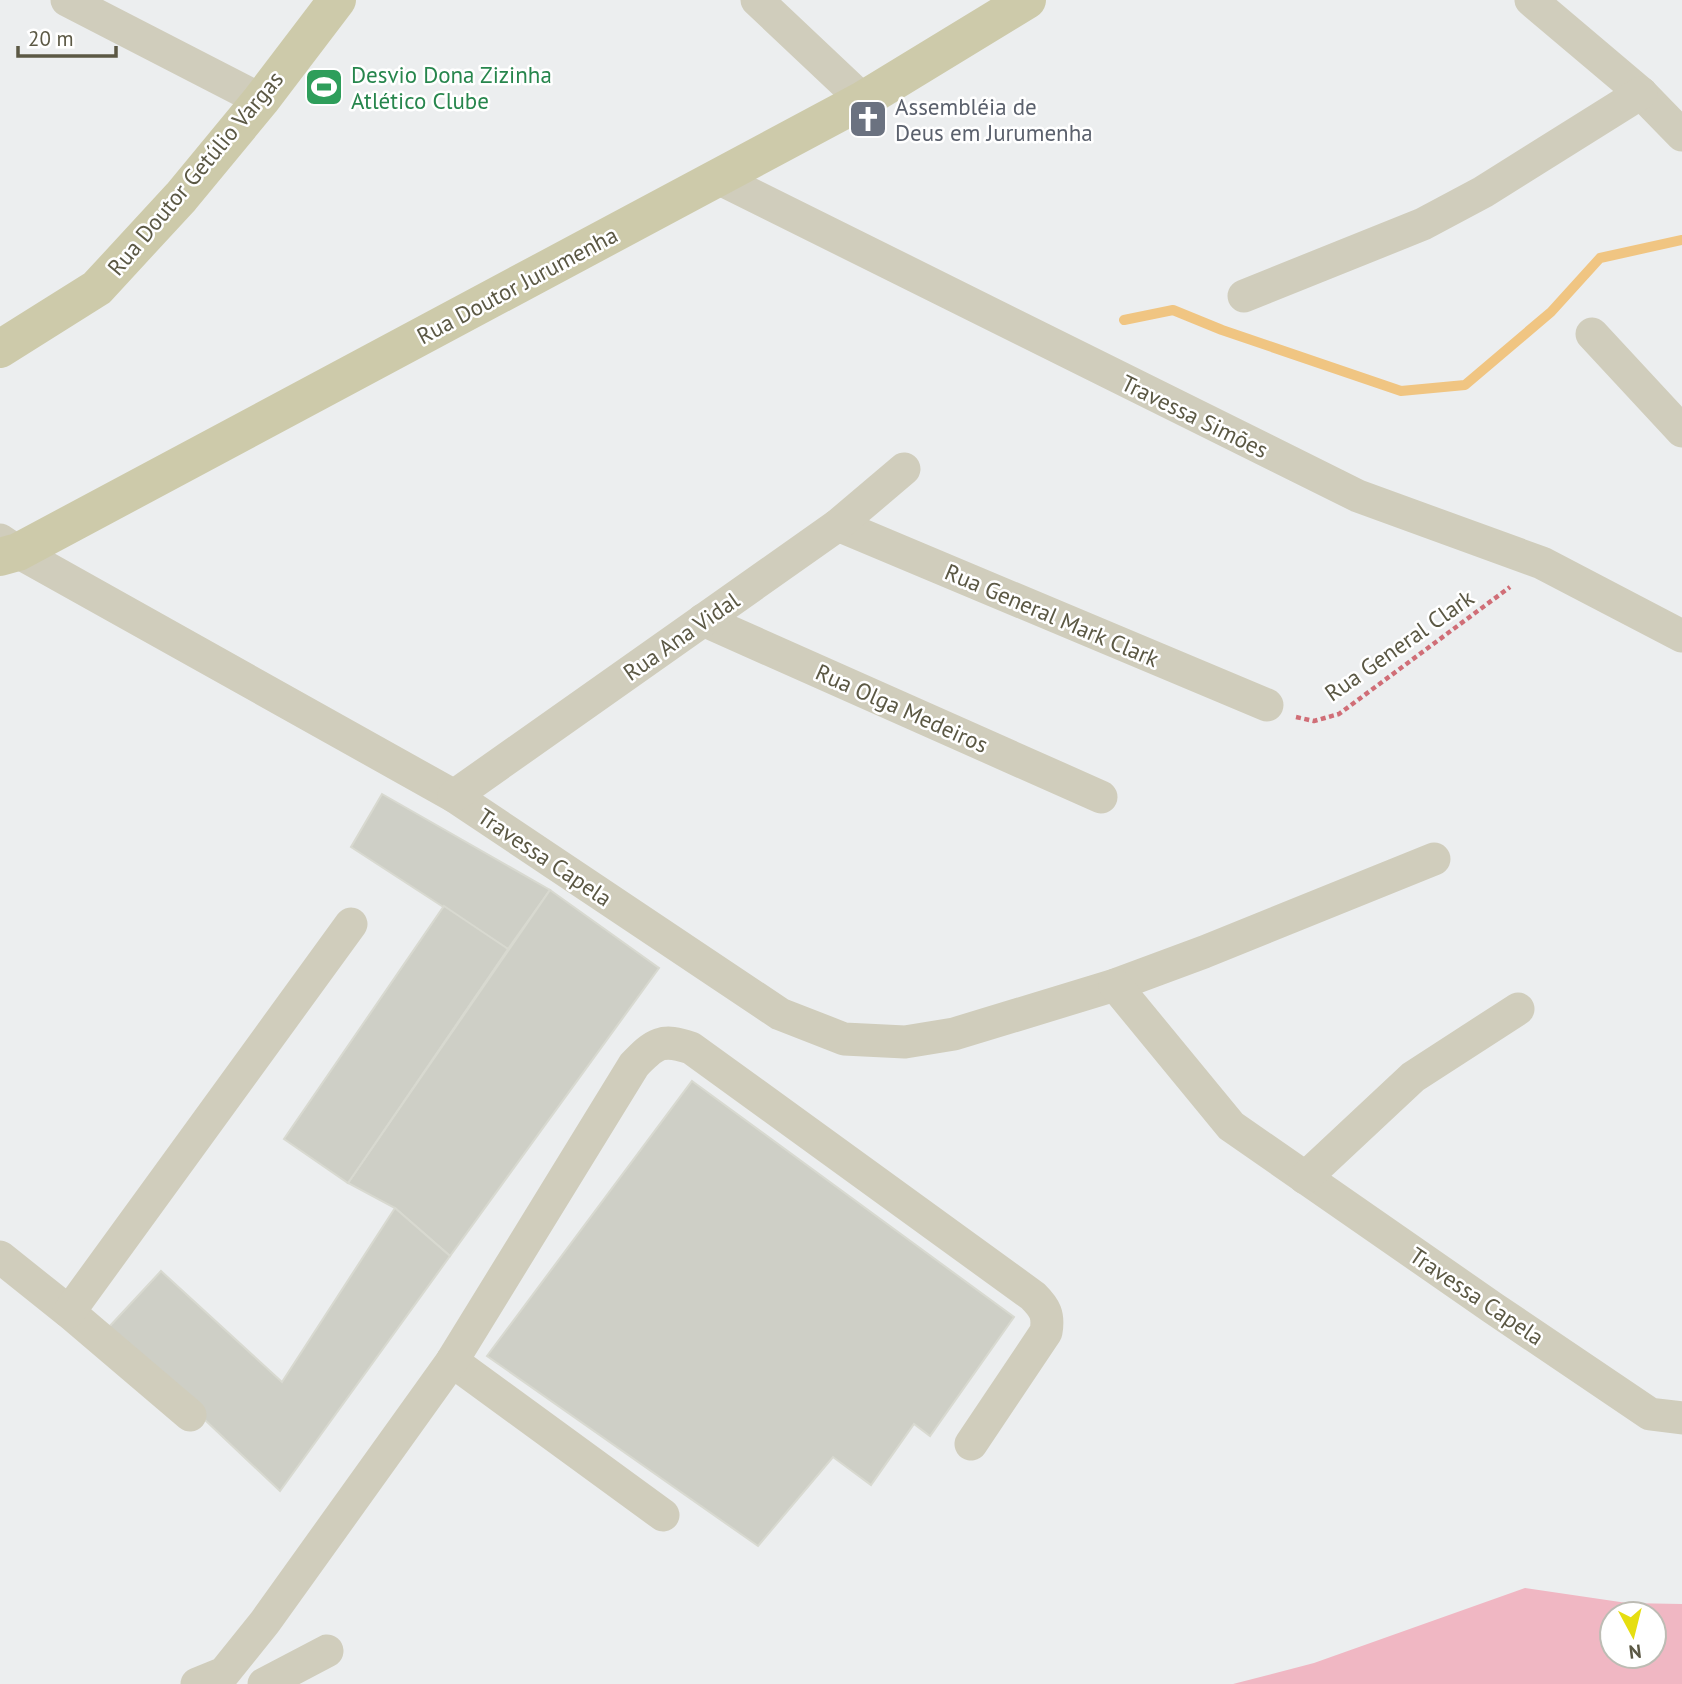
<svg xmlns="http://www.w3.org/2000/svg" width="1682" height="1684" font-family="'PT Sans',sans-serif">
	<style>
		.green { fill: #f0b7c3; fill-rule: evenodd }
		.lines { fill: none; stroke-linecap: round; stroke-linejoin: round }
		.stream { stroke: #f0c582; stroke-width: 10 }
		.building { fill: #cecfc6; stroke: #d8d9d0; stroke-width: 2 }
		.path { stroke: #d06e77; stroke-width: 4.5; stroke-dasharray: 5 3.5; stroke-linecap: butt }
		.minor { stroke: #d0cdbc; stroke-width: 33 }
		.major { stroke: #cdcaaa; stroke-width: 38 }
		.labels { text-anchor: middle; dominant-baseline: central; stroke-width: 5; stroke-linejoin: round; paint-order: stroke }
		.leisure-label { font-size: 23px; fill: #27864d; stroke: #fff; text-anchor: start }
		.worship-label { font-size: 23px; fill: #5b616d; stroke: #fff; text-anchor: start }
		.street-label { font-size: 23px; fill: #5b5844; stroke: #fff }
	</style>
	<rect width="100%" height="100%" fill="#eceeef"/>
	<!-- green -->
	<path class="green" d="M1525,1588L1627,1603L1682,1604V1684H1233L1314,1663ZM1612,1614H1654V1656H1612Z"/>
	<g class="lines">
		<!-- stream -->
		<polyline class="stream" points="1124,320 1173,310 1222,330 1401,391 1465,385 1551,312 1600,258 1682,240"/>
	</g>
	<!-- building -->
	<g class="building">
		<polygon points="382,794 550,890 508,949 351,847"/>
		<polygon points="550,890 659,968 450,1256 395,1208 348,1183"/>
		<polygon points="444,906 508,949 348,1183 284,1139"/>
		<polygon points="692,1081 1014,1317 930,1436 914,1424 871,1485 833,1457 758,1546 487,1356"/>
		<polygon points="395,1208 450,1256 280,1491 108,1328 161,1271 282,1382"/>
	</g>
	<g class="lines">
		<!-- path -->
		<polyline class="path" points="1296,717 1314,721 1339,714 1510,587"/>
		<!-- minor -->
		<g class="minor">
			<polyline points="67,0 261,100"/>
			<polyline points="757,0 863,100"/>
			<polyline points="1531,0 1641,93 1682,135"/>
			<polyline points="716,177 1358,496 1542,563 1682,636"/>
			<polyline points="1244,296 1423,224 1483,192 1641,93"/>
			<polyline points="1592,334 1682,431"/>
			<polyline points="838,525 1267,705"/>
			<polyline points="0,540 18,552 454,796 780,1014 844,1039 905,1042 954,1034 1115,985 1204,952 1434,859"/>
			<polyline points="703,620 1101,797"/>
			<polyline points="454,796 838,525 904,469"/>
			<polyline points="1115,985 1231,1126 1493,1308 1650,1414 1682,1418"/>
			<polyline points="1305,1178 1413,1077 1518,1009"/>
			<polyline points="0,1257 69,1312 190,1415"/>
			<polyline points="69,1312 351,924"/>
			<polyline points="452,1361 663,1515"/>
			<path d="M197,1684L224,1673L265,1622L452,1361L634,1065C655,1043 662,1038 691,1048L1033,1296C1045,1308 1049,1315 1046,1332L971,1444"/>
			<polyline points="264,1684 327,1651"/>
		</g>
		<!-- major -->
		<g class="major">
			<polyline points="0,349 97,288 181,197 261,100 337,0"/>
			<polyline points="0,557 18,552 863,100 1027,0"/>
		</g>
	</g>
	<!-- icons -->
	<defs>
		<symbol id="stadium-square" viewBox="-11 -11 22 22"><rect x="-9" y="-9" width="18" height="18" rx="4" fill="#2e9e5b" stroke="#fff"/><path d="M0-5a6.5 5 0 1 0 0 10a6.5 5 0 1 0 0-10ZM-3.5-1.8h7v3.6h-7Z" fill="#fff"/></symbol>
		<symbol id="church-square" viewBox="-11 -11 22 22"><rect x="-9" y="-9" width="18" height="18" rx="4" fill="#6b7280" stroke="#fff"/><path d="M-1.2-6h2.4v3.5h3.3v2.4h-3.3V6h-2.4V-.1h-3.3v-2.4h3.3Z" fill="#fff"/></symbol>
	</defs>
	<g fill-rule="evenodd">
		<use href="#stadium-square" x="302" y="65" width="44" height="44"/>
		<use href="#church-square" x="846" y="97" width="44" height="44"/>
	</g>
	<g class="labels">
		<!-- leisure labels -->
		<g class="leisure-label">
			<text x="351" y="74">Desvio Dona Zizinha<tspan x="351" dy="26">Atlético Clube</tspan></text>
		</g>
		<!-- worship labels -->
		<g class="worship-label">
			<text x="895" y="106">Assembléia de<tspan x="895" dy="26">Deus em Jurumenha</tspan></text>
		</g>
		<!-- street labels -->
		<g class="street-label">
			<text transform="translate(195 173) rotate(-50)">Rua Doutor Getúlio Vargas</text>
			<text transform="translate(517 285) rotate(-28)">Rua Doutor Jurumenha</text>
			<text transform="translate(1195 416) rotate(26)">Travessa Simões</text>
			<text transform="translate(1052 615) rotate(23)">Rua General Mark Clark</text>
			<text transform="translate(681 636) rotate(-35)">Rua Ana Vidal</text>
			<text transform="translate(1399 645) rotate(-35)">Rua General Clark</text>
			<text transform="translate(902 708) rotate(24)">Rua Olga Medeiros</text>
			<text transform="translate(545 857) rotate(34)">Travessa Capela</text>
			<text transform="translate(1477 1296) rotate(34)">Travessa Capela</text>
		</g>
	</g>
	<!-- north arrow -->
	<g transform="translate(1633 1635) rotate(173)"><circle r="33" fill="#ffffff" stroke="#bdbcb4" stroke-width="2"/>
	<path d="M0-5L12 26L0 18L-12 26Z" fill="#e6de10"/>
	<text y="-10" font-size="19" font-weight="bold" text-anchor="middle" fill="#5b5844">N</text>
	</g>
	<!-- scale -->
	<path d="M18 46v10h98v-10" fill="none" stroke="#5b5844" stroke-width="3.5"/>
	<text x="28" y="46" font-size="21" fill="#5b5844" stroke="#ffffff" stroke-width="5" paint-order="stroke">20 m</text>
</svg>
